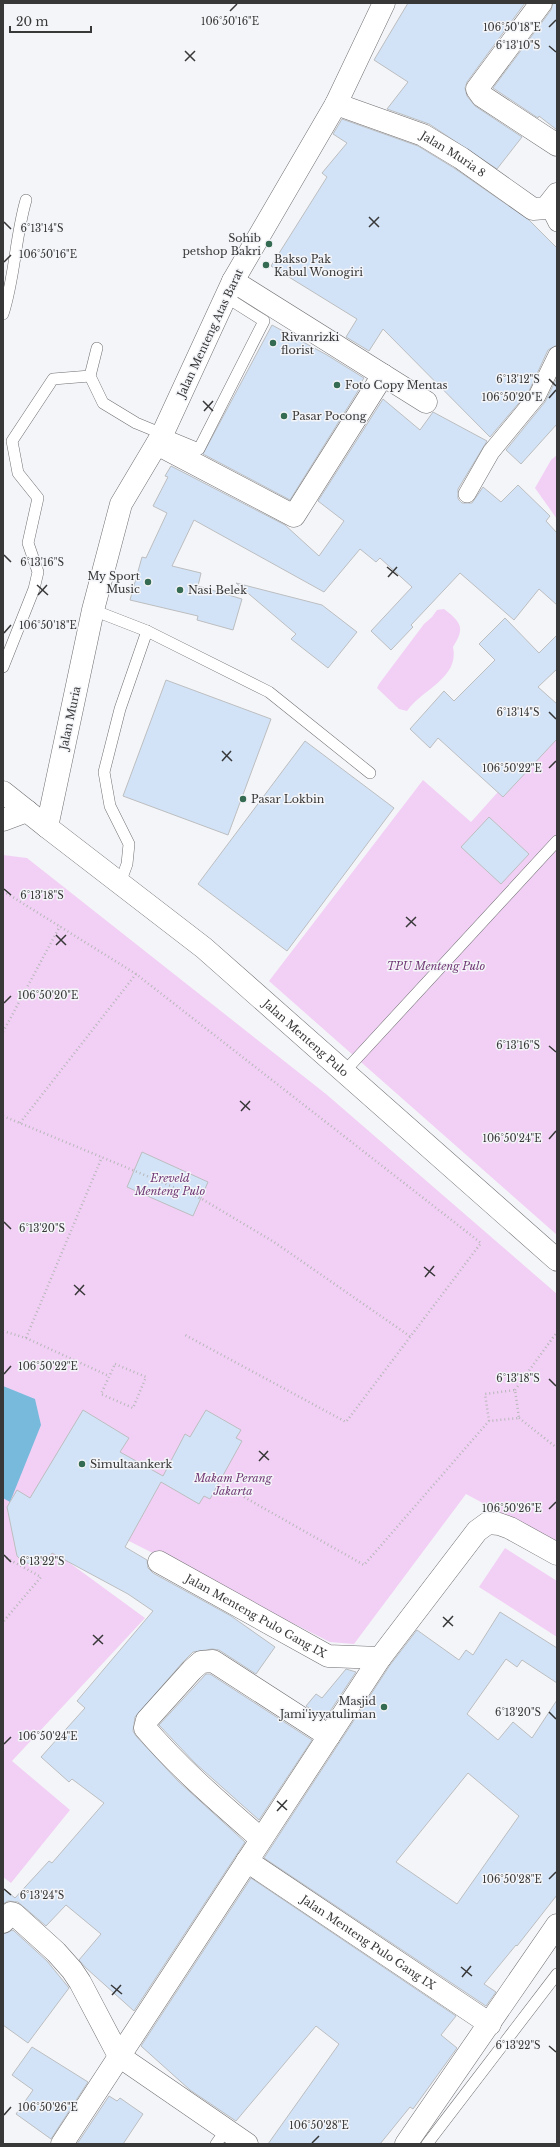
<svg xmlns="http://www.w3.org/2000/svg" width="560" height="2147" font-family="'Libre Baskerville',serif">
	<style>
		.green { fill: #f2d0f5 }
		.water { fill: #77badc }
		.building { fill: #d2e3f7; stroke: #bcbec0; fill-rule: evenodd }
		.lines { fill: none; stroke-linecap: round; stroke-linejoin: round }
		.service-casing { stroke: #6f6f72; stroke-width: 12 }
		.pedestrian-casing { stroke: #6f6f72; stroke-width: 18 }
		.minor-casing { stroke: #6f6f72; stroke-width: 23 }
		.tertiary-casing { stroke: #6f6f72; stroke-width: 23 }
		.path { stroke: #b7b7ba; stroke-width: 2.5; stroke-dasharray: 1 3; stroke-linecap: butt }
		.service { stroke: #fff; stroke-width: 11 }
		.pedestrian { stroke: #fff; stroke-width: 17 }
		.minor { stroke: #fff; stroke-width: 22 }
		.tertiary { stroke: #fff; stroke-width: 22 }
		.ticks { fill: none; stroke: #383839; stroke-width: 1.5 }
		.poi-dot { fill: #346b52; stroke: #f4f5f8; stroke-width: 1.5 }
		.labels { text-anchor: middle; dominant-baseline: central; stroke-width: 3; stroke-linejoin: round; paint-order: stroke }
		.street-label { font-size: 11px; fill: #383839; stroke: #f4f5f8 }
		.poi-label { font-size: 11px; fill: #383839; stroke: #f4f5f8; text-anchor: start }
		.park-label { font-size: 11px; font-style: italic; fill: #713a76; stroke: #f4f5f8 }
		.ticks-label { font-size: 10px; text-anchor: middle; fill: #383839; stroke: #f4f5f8; stroke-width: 3; stroke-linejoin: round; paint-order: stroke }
	</style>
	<rect width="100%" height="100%" fill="#f4f5f8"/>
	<!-- green -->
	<g class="green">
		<polygon points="557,455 557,519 535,488 551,460"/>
		<path d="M444,609C462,623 465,628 453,647C460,678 421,690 407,711L399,709L377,688L379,684L424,624L432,617L437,610Z"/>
		<polygon points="557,726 557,1235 269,981 423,780 471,822"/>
		<polygon points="3,855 27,858 326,1094 557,1294 557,1543 466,1494 354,1644 330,1642 91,1522 67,1561 145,1618 12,1761 70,1810 11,1883 3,1877"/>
		<polygon points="505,1548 557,1581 557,1637 479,1587"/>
	</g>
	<!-- water -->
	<polygon class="water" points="3,1386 35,1399 41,1425 10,1502 3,1498"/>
	<!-- building -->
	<g class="building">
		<polygon points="408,3 525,3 467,82 465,88 467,96 475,106 522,137 497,169 429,124 387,109 408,82 374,60"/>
		<polygon points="553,3 557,3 557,130 539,116 538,118 493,88 551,10"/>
		<polygon points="342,119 418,146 454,168 529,220 557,248 557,345 548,350 529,391 490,437 383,329 369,351 346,337 357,319 271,266 327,177 322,173 347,143 333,134"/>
		<polygon points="272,325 327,355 364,378 362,381 363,383 290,500 203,454"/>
		<polygon points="557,378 557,424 521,464 506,450 545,402"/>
		<polygon points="383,399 420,430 433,412 487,441 458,489 458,499 462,503 472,503 483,487 501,502 518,485 550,516 546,521 557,533 557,605 539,589 514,620 460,573 411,625 413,627 391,650 371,631 412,587 380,558 376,562 360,549 324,592 194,520 172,566 201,573 198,586 242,599 233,630 197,620 198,616 130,600 142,557 146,558 167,513 153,506 168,477 165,476 171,466 285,525 319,556 344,521 318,501"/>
		<polygon points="236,583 322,605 357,632 328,668 291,639 296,634"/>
		<polygon points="505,618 539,653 557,635 557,669 538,687 557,704 557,739 503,797 438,738 430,748 410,729 444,691 454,701 495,660 479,644"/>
		<polygon points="166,680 271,719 228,835 123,796"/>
		<polygon points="305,741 394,808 287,951 198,884"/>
		<polygon points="489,817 529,854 501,884 461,847"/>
		<polygon points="142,1152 208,1182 193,1216 127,1187"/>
		<polygon points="83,1410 129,1438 120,1452 163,1476 185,1434 190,1437 206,1410 241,1430 236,1438 242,1441 210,1499 204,1496 199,1504 161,1482 125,1547 147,1560 148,1568 153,1573 231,1616 275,1647 256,1674 219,1650 212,1649 193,1652 183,1662 135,1717 133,1731 136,1736 178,1781 245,1842 134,2011 86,1968 79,1960 101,1934 66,1905 46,1926 18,1902 8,1901 3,1904 3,1888 15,1898 49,1861 52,1863 104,1803 72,1779 69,1782 41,1757 85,1708 77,1701 153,1611 128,1594 52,1553 49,1558 31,1564 23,1562 17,1556 7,1507 17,1490 30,1498"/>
		<path d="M500,1612L557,1648V1683L522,1660L517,1667L506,1659L467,1714L498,1740L513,1722L532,1738L557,1700V1895L517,1946L516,1945L484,1984L496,1992L486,2006L264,1858L390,1665L417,1630L459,1660L466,1650L473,1655ZM468,1773L519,1816L457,1904L396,1862Z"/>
		<polygon points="346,1669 356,1672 325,1719 306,1706 316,1694 322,1698"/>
		<polygon points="206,1674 210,1674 312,1740 259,1820 195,1763 159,1725"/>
		<polygon points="251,1878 456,2016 441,2035 457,2048 413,2109 410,2107 380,2144 268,2144 339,2044 316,2026 236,2121 190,2090 141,2046"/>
		<polygon points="13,1930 47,1961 69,1988 28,2043 3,2025 3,1934"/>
		<polygon points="32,2047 88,2082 51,2139 16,2114 33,2090 12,2075"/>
		<polygon points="109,2096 117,2101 120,2098 143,2114 123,2144 77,2144"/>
	</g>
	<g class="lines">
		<defs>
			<g id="service">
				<path d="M3,314C15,277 15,238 26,200"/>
				<polyline points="97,348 90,376 103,403 136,423 199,449 264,321 226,297"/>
				<polyline points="93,610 147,631 269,692 370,773"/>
				<polyline points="3,667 34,589 38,572 28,543 38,498 18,473 12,441 53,379 90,376"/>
				<polyline points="120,883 127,864 129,844 110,806 104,772 120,709 147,631"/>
				<polyline points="345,1071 557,841"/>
				<polyline points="216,2144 226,2130"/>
				<polyline points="427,2144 557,1974"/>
			</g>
			<g id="pedestrian">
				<polyline points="548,205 557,223"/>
				<polyline points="467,494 491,452 537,396 557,355"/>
			</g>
			<g id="minor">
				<polyline points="541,3 477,89 482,96 557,145"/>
				<path id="s1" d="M336,104L423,135L461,158L533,209L546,208L557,194"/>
				<polyline points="233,281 426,402"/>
				<polyline points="157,444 294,516 383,375"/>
				<polyline points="3,792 47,827"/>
				<polyline points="3,820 27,811"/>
				<path id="s2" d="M159,1562L328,1656L380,1658"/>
				<path d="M261,1839C221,1804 180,1769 145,1728L147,1720L192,1670L201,1662L213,1661L329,1736"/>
				<path id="s3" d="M247,1861L490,2024"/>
				<polyline points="3,1922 11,1913 14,1914 56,1952 72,1970 80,1982 119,2056 247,2144"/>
				<polyline points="62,2144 380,1658 477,1531 488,1523 499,1524 510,1528 557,1554"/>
				<polyline points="406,2144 557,1925"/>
			</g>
			<g id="tertiary">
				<path id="s4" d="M384,3L336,104L233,281L162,435L121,504L93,610L47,827L204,948L557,1260"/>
			</g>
		</defs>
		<!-- service casing -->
		<use href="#service" class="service-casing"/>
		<!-- pedestrian casing -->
		<use href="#pedestrian" class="pedestrian-casing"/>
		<!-- minor casing -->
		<use href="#minor" class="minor-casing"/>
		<!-- tertiary casing -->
		<use href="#tertiary" class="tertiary-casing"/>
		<!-- path -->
		<g class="path">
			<polyline points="3,891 136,974 481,1243 346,1422 185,1335"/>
			<polyline points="3,1032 60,926"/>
			<polyline points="3,1116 202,1199 274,1242 411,1337"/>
			<polyline points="20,1123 136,974"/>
			<polyline points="3,1331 26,1338 109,1376"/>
			<polyline points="26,1338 102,1157"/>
			<polygon points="115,1364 146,1377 133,1408 101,1394"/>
			<polyline points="515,1390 557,1332"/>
			<polyline points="519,1418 557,1448"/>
			<polyline points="244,1497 364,1565 489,1421 519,1418 515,1390 485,1394 489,1421"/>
			<polyline points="3,1556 41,1577 3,1622"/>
		</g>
		<!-- service -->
		<use href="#service" class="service"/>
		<!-- pedestrian -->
		<use href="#pedestrian" class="pedestrian"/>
		<!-- minor -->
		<use href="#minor" class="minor"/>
		<!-- tertiary -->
		<use href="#tertiary" class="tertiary"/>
	</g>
	<!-- ticks -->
	<path class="ticks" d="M230,11L237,4M549,27L556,20M549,46L556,52M185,51L195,61M185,61L195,51M369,217L379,227M4,222L11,229M369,227L379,217M4,262L11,255M549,379L556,386M549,398L556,390M203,401L213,411M204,411L213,401M4,555L11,562M387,567L398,576M388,577L397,567M37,585L48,595M38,595L47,585M4,633L11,625M549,712L556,719M222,751L232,761M222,761L231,751M549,768L556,761M4,889L11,895M406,917L416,926M406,927L416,917M56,935L66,945M56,945L66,935M4,1003L11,996M549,1046L556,1052M240,1101L250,1110M241,1111L250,1101M549,1139L556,1131M4,1222L11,1229M424,1267L435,1276M425,1277L434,1266M74,1285L85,1295M75,1295L84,1285M4,1374L11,1366M549,1379L556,1386M259,1451L269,1460M259,1461L268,1451M549,1509L556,1502M4,1555L11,1562M443,1617L453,1626M443,1627L453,1616M93,1635L103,1644M93,1645L103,1635M549,1712L556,1719M4,1744L11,1737M277,1801L287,1810M277,1811L287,1800M549,1879L556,1872M4,1889L11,1895M461,1967L472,1976M462,1977L471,1966M111,1985L122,1994M112,1995L121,1985M549,2046L556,2052M4,2115L11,2107M312,2143L319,2136"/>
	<!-- markers -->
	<g class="poi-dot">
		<circle cx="269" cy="244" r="4"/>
		<circle cx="266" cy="265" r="4"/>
		<circle cx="273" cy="343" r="4"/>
		<circle cx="337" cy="385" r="4"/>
		<circle cx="284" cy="416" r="4"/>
		<circle cx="148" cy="582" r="4"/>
		<circle cx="180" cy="590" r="4"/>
		<circle cx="243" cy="799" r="4"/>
		<circle cx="82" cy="1464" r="4"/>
		<circle cx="384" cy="1707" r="4"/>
	</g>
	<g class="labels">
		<!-- street labels -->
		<g class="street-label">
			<text stroke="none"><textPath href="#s1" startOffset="128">Jalan Muria 8</textPath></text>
			<text transform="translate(210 333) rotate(-65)">Jalan Menteng Atas Barat</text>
			<text transform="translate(70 718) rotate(-78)">Jalan Muria</text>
			<text stroke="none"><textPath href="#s4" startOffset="1232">Jalan Menteng Pulo</textPath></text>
			<text stroke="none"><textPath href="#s2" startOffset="111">Jalan Menteng Pulo Gang IX</textPath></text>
			<text stroke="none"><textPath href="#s3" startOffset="146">Jalan Menteng Pulo Gang IX</textPath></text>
		</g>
		<!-- poi labels -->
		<g class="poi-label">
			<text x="261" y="238" text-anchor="end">Sohib<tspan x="261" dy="13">petshop Bakri</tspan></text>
			<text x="274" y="259">Bakso Pak<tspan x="274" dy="13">Kabul Wonogiri</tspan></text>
			<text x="281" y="337">Rivanrizki<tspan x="281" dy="13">florist</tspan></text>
			<text x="345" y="385">Foto Copy Mentas</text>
			<text x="292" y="416">Pasar Pocong</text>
			<text x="140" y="576" text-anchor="end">My Sport<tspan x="140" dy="13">Music</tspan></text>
			<text x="188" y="590">Nasi Belek</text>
			<text x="251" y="799">Pasar Lokbin</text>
			<text x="90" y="1464">Simultaankerk</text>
			<text x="376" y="1701" text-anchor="end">Masjid<tspan x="376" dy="13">Jami'iyyatuliman</tspan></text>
		</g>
		<!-- park labels -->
		<g class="park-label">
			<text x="436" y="966">TPU Menteng Pulo</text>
			<text x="170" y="1178">Ereveld<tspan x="170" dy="13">Menteng Pulo</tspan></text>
			<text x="233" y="1478">Makam Perang<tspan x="233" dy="13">Jakarta</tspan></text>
		</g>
	</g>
	<g class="ticks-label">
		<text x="230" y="25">106°50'16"E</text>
		<text x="512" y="31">106°50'18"E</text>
		<text x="518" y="49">6°13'10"S</text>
		<text x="42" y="232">6°13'14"S</text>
		<text x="48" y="258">106°50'16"E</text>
		<text x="518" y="383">6°13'12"S</text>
		<text x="512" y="401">106°50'20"E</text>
		<text x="42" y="566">6°13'16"S</text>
		<text x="48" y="629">106°50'18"E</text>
		<text x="518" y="716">6°13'14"S</text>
		<text x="512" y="772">106°50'22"E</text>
		<text x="42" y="899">6°13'18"S</text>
		<text x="48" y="999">106°50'20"E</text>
		<text x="518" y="1049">6°13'16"S</text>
		<text x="512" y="1142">106°50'24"E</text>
		<text x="42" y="1232">6°13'20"S</text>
		<text x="48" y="1370">106°50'22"E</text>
		<text x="518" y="1382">6°13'18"S</text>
		<text x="512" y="1512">106°50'26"E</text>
		<text x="42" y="1565">6°13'22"S</text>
		<text x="518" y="1716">6°13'20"S</text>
		<text x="48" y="1740">106°50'24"E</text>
		<text x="512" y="1883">106°50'28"E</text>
		<text x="42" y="1899">6°13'24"S</text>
		<text x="518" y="2049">6°13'22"S</text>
		<text x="48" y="2111">106°50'26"E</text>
		<text x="319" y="2129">106°50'28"E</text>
	</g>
	<!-- border -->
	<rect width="560" height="2147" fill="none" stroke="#383839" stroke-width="8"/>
	<!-- scale -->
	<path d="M10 26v6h81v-6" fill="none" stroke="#383839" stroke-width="2"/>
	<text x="16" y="26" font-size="12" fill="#383839" stroke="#f4f5f8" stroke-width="3" paint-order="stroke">20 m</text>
</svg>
